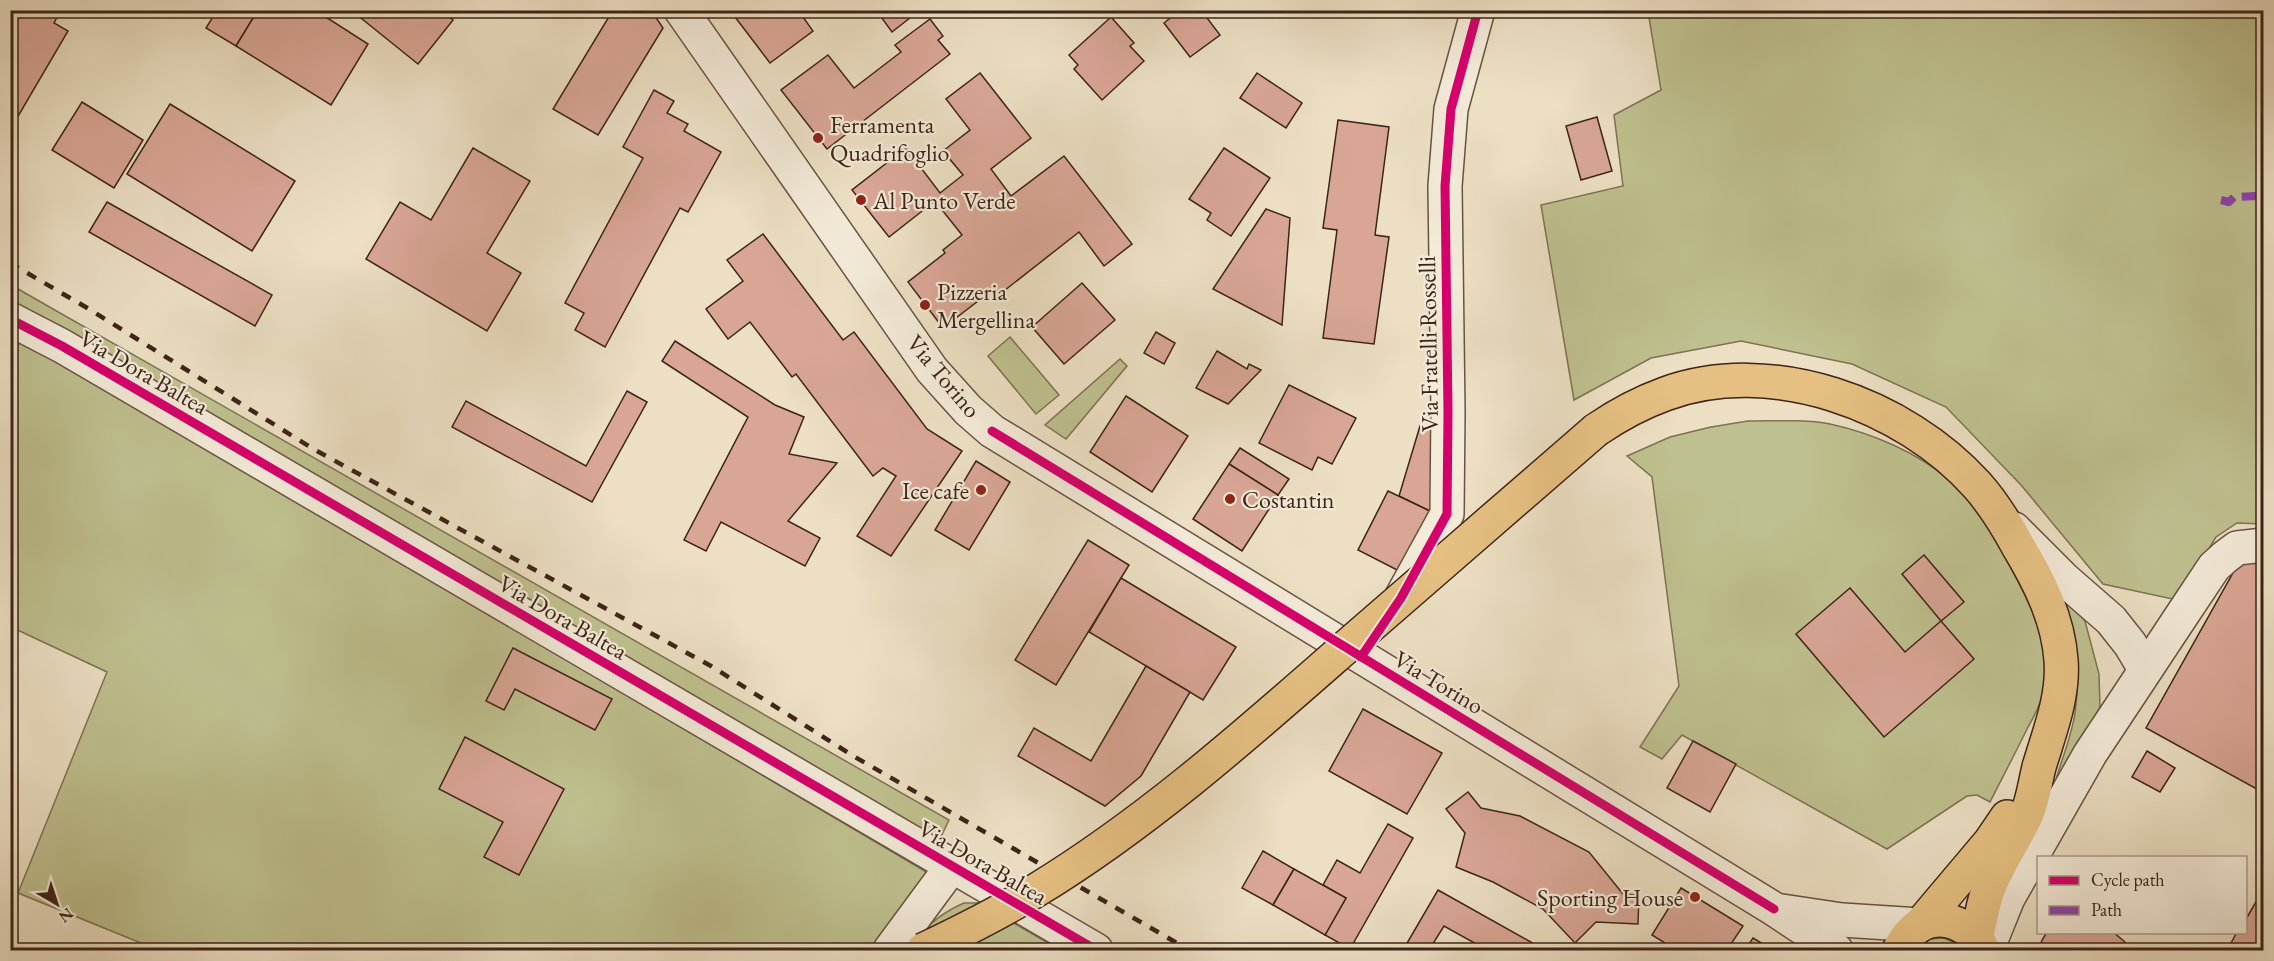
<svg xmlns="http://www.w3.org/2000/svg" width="2274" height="961" font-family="'EB Garamond',serif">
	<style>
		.green { fill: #bfc08f; stroke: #7e7253; stroke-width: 1.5 }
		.building { fill: #d9a696; stroke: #3d2417; stroke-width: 1.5 }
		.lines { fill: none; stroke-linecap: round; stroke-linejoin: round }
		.minor-casing { stroke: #695342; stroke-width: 36 }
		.major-casing { stroke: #3d2417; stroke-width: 36 }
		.minor { stroke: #f3ead8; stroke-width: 33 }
		.major { stroke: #e6c082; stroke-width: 33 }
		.rail { stroke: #3d2417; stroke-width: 4.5; stroke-dasharray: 10 10; stroke-linecap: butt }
		.major-bridge-casing { stroke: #3d2417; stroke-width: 36; stroke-linecap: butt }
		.major-bridge { stroke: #e6c082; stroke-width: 33 }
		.quiet { stroke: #8e44ad; stroke-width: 8; stroke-dasharray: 15 8; stroke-linecap: butt }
		.cycleway-casing { stroke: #f3ead8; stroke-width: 13 }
		.cycleway { stroke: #d6006c; stroke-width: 9 }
		.poi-dot { fill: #8f2418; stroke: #f3ead8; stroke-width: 2 }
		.labels { text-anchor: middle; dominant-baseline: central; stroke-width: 4.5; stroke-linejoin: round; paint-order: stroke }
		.poi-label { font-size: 24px; fill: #3d2417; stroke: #f3ead8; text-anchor: start }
		.street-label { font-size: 24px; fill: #3d2417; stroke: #f3ead8 }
	</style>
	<rect width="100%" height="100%" fill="#ecdfc3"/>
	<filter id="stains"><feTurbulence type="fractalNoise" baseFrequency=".00333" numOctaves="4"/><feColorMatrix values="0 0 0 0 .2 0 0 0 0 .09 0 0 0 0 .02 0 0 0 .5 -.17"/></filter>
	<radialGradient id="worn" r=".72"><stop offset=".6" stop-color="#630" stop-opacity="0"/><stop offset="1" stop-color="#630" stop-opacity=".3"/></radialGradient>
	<!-- green -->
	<g class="green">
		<polygon points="1648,11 2263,11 2263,524 2237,523 2216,537 2177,600 2103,584 2021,485 1946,407 1852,364 1741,341 1651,358 1574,400 1541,205 1623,186 1614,115 1661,90"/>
		<polygon points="11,285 949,820 938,843 11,311"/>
		<polygon points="1010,337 1059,395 1036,414 988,356"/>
		<polygon points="21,340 475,605 928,873 877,950 158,950 18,893 107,672 11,627 10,361"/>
		<polygon points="1120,359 1127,366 1066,439 1045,425"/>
		<path d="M1748,421C1775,421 1804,419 1830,424C1872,433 1919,453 1952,482C1977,505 1999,545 2015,576C2034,611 2051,651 2043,692C2041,705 2033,718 2027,729C2015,754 2002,778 1990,802L1977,795L1967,796L1887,849L1682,735L1662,759L1640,747L1679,686L1652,477L1627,456L1670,437L1711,427Z"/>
		<path d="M2062,592L2085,621L2099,674L2100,708L2094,728L2073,765L2057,776C2063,756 2072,734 2075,713C2081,671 2076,632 2062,592Z"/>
		<path d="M964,903H979L1060,950H905C923,930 938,914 964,903Z"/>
		<polygon points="1943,938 1956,943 1963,950 1917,950 1930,939"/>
	</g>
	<!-- building -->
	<g class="building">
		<polygon points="10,10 61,10 54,23 68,31 10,130"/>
		<polygon points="217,10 258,10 236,46 206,28"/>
		<polygon points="258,10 315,10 368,44 331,105 236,46"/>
		<polygon points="351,10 447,10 445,13 453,20 418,64"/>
		<polygon points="613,10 651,10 663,28 598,135 553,109"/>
		<polygon points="735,10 798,10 813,31 770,63 732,13"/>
		<polygon points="876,10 920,10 892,32"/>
		<polygon points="1180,10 1201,10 1220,35 1190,57 1164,23"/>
		<polygon points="1111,17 1134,43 1130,46 1144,61 1102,100 1074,69 1078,65 1069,55"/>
		<polygon points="930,19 943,36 938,40 950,54 827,149 781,90 828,55 854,88 901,52 895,45"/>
		<polygon points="980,73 1031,138 991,169 1011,196 1064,156 1132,244 1104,266 1079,232 1000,294 995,288 943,328 908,282 945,253 943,250 962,235 935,201 889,237 852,190 906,148 940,193 963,175 943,151 970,130 946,99"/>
		<polygon points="1257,73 1302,103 1286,128 1240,98"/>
		<polygon points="654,90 674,101 667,113 688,124 684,131 721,152 688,212 680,208 605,347 575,330 584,313 565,303 643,158 623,147"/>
		<polygon points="82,102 143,140 114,188 52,150"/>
		<polygon points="170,104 295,181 252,251 127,174"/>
		<polygon points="1597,117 1612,171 1581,180 1566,126"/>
		<polygon points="1338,120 1389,127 1375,235 1389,237 1374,344 1323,338 1337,230 1323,228"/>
		<polygon points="473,148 530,181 487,253 521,273 487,331 366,259 400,202 431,220"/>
		<polygon points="1224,148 1270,178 1231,236 1207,220 1211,213 1189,199"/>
		<polygon points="107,202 272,295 255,326 89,232"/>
		<polygon points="1266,209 1290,218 1282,325 1213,289"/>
		<polygon points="763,234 843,340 854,332 927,429 962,451 891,556 857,536 896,476 883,468 873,476 796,374 792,377 750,322 728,339 706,309 743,281 727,260"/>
		<polygon points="1082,283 1115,320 1064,364 1032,327"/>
		<polygon points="1156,332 1175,343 1164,364 1144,353"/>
		<polygon points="675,341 775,405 804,417 789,454 837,463 788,521 820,538 805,566 721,522 706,551 684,540 748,417 662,361"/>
		<polygon points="1217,351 1247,369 1249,364 1261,370 1228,404 1196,388"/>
		<polygon points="1289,385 1356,418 1332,464 1318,457 1312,470 1259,443"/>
		<polygon points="627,391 647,402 592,502 452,427 466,401 586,466"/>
		<polygon points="1126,396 1188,436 1152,492 1090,452"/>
		<polygon points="1420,426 1434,431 1434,513 1399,496"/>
		<polygon points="1240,448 1289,479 1278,495 1229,464"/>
		<polygon points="976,461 1010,482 969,550 935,530"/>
		<polygon points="1229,464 1278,495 1242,551 1193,519"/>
		<polygon points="1388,491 1434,513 1403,573 1358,550"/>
		<polygon points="1088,540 1129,565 1056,685 1015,660"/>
		<polygon points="1924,555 1964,602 1941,621 1902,574"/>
		<polygon points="2264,562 2264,793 2146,728 2238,564"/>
		<polygon points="1121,578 1236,647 1203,700 1089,632"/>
		<polygon points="1850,588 1905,652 1941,621 1974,659 1884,737 1796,634"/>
		<polygon points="513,648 612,699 595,730 515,689 504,710 486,701"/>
		<polygon points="1146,666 1190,692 1141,776 1105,806 1018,756 1034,728 1091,761"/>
		<polygon points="1363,709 1442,753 1407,814 1329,771"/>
		<polygon points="465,737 564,789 519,875 484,857 503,822 439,789"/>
		<polygon points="1693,741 1736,764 1710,812 1667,788"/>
		<polygon points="2147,751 2175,768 2160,792 2132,777"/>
		<polygon points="1468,792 1481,808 1520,816 1589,852 1623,894 1639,895 1638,924 1596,922 1575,943 1543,909 1493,882 1456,867 1465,833 1446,809"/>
		<polygon points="1388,824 1413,838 1350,949 1325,935 1346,898 1323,885 1337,860 1360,873"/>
		<polygon points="1263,851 1294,869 1273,905 1242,888"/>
		<polygon points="1294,869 1346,898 1325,935 1273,905"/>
		<polygon points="1681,888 1743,926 1727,950 1676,950 1652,935"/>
		<polygon points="2264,888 2264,950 2241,950 2231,943 2237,932 2246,932 2246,919"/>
		<polygon points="1438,890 1545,950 1487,950 1444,926 1429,950 1403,950"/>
		<polygon points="2047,932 2113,932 2125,942 2125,950 2039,950 2042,940"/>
		<polygon points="1753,938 1773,950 1745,950"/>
	</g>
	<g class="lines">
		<defs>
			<g id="minor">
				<polyline points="681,10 932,370 968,410 992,431 1774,909 1836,950"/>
				<polyline points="10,319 62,346 1096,950"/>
				<polyline points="2014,529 2064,579 2111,620 2130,644 2145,669"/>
				<polyline points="1401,598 1447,514 1448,412 1445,186 1451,109 1478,10"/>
				<polyline points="1782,911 1842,920 1920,925"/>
				<polyline points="890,950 952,866"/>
				<polyline points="1987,950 2008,898 2090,754 2184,612 2214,567 2225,557 2237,548 2264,545"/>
			</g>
			<g id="major">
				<path d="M1596,430C1618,415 1640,403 1665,394C1771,355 1904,404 1977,485C1994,504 2006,524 2018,546C2039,581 2058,618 2061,660C2064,697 2049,733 2039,767C2035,783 2033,801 2026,816C2015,839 2000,861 1990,885C1983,901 1981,921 1976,938"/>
				<polyline points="1920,925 1990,842 2007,817"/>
				<path d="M1899,950C1904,941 1910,931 1920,925C1944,912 1973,926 1983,950"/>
			</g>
		</defs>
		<!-- minor casing -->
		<use href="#minor" class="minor-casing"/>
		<!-- major casing -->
		<use href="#major" class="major-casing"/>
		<!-- minor -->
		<use href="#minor" class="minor"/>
		<!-- major -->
		<use href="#major" class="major"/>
		<!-- rail -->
		<polyline class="rail" points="10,263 89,309 315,450 711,666 855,757 1189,950"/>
		<defs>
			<path id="major-bridge" d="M923,950C961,932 999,913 1035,891C1147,823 1248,733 1346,647C1429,575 1513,502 1596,430"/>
		</defs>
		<!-- major-bridge casing -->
		<use href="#major-bridge" class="major-bridge-casing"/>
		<!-- major-bridge -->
		<use href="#major-bridge" class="major-bridge"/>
		<!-- quiet -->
		<polyline class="quiet" points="2221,200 2229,202 2234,197 2255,196 2264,199"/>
		<defs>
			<g id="cycleway">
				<polyline points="10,319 62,346 1096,950"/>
				<polyline points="992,431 1774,909"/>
				<polyline points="1361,657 1401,598 1447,514 1448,412 1445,186 1451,109 1478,10"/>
			</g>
		</defs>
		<!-- cycleway casing -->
		<use href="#cycleway" class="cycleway-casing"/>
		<!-- cycleway -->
		<use href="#cycleway" class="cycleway"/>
	</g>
	<!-- markers -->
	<g class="poi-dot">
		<circle cx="818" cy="138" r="6"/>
		<circle cx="861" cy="200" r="6"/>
		<circle cx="925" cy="305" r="6"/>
		<circle cx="981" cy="490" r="6"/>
		<circle cx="1230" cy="499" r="6"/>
		<circle cx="1695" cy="897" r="6"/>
	</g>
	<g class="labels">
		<!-- poi labels -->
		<g class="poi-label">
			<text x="830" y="124">Ferramenta<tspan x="830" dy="28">Quadrifoglio</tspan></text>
			<text x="873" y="200">Al Punto Verde</text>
			<text x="937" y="291">Pizzeria<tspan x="937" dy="28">Mergellina</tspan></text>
			<text x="969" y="490" text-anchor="end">Ice cafe</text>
			<text x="1242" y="499">Costantin</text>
			<text x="1683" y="897" text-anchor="end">Sporting House</text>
		</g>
		<!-- street labels -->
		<g class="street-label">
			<text transform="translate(1428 344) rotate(-91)">Via Fratelli Rosselli</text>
			<text transform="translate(144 372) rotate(30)">Via Dora Baltea</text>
			<text transform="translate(944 376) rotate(50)">Via Torino</text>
			<text transform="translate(563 617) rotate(30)">Via Dora Baltea</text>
			<text transform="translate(1439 682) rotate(31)">Via Torino</text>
			<text transform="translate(983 862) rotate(30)">Via Dora Baltea</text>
		</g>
	</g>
	<!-- margin -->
	<rect width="2274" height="961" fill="none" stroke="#ecdfc3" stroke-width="36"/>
	<rect x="12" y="12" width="2250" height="937" fill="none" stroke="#3d2417" stroke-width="3"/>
	<rect x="18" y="18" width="2238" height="925" fill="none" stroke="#3d2417" stroke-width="1.5"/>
	<!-- legend -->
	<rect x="2037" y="856" width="210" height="78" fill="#f3ead8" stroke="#aa9b8b" stroke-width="1.5"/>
	<rect x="2049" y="876" width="30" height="9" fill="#d6006c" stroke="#aa9b8b" stroke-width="1.5"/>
	<text x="2091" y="886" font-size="18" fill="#3d2417">Cycle path</text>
	<rect x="2049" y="906" width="30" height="9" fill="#8e44ad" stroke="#aa9b8b" stroke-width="1.5"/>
	<text x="2091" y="916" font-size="18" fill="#3d2417">Path</text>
	<!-- north arrow -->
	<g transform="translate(57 904) rotate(141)" stroke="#f3ead8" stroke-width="4.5" paint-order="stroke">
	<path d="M0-4.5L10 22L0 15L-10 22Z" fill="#3d2417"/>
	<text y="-9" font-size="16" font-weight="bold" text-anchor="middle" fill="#3d2417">N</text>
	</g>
	<rect width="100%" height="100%" filter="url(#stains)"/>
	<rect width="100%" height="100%" fill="url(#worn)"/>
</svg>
